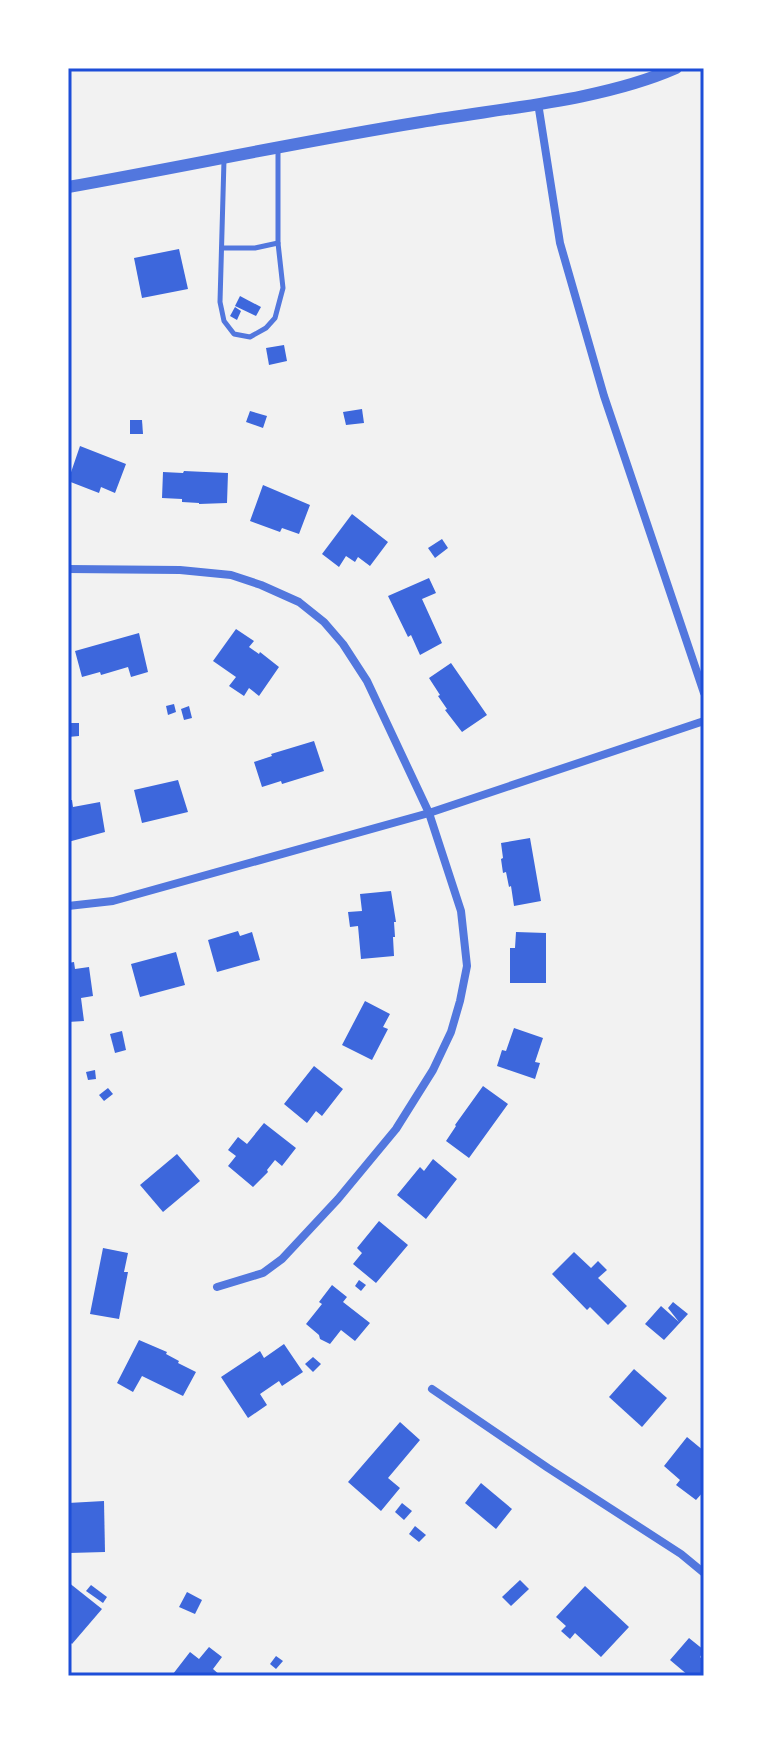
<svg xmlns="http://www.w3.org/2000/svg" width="772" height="1744" font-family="Quicksand,sans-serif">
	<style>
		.building { fill: #3d67dc }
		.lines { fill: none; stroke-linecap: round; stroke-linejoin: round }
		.service { stroke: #5277de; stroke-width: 5 }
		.minor { stroke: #5277de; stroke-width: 8 }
		.tertiary { stroke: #5277de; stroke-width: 12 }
		.neatline { fill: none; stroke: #1d4ed8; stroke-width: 3 }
	</style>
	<rect width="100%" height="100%" fill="#f2f2f2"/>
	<!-- building -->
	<g class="building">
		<polygon points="179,249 188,289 142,298 134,258"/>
		<polygon points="240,296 261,307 256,316 235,306"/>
		<polygon points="235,307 241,311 237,320 230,316"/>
		<polygon points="284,345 287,361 269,365 266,348"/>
		<polygon points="362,409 364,423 346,425 343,412"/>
		<polygon points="250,411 267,416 263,428 246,422"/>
		<polygon points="130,420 142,420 143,434 130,434"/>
		<polygon points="80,446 126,464 115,493 101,487 99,493 68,481"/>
		<polygon points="184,471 228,473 227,503 199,504 199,503 182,502 182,499 162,498 163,472 183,473"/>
		<polygon points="263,485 310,505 299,534 282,528 280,532 250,521"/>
		<polygon points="352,514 388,542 370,566 358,557 355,562 346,556 339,567 322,554"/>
		<polygon points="442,539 448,548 435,558 428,548"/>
		<polygon points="429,578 436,593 422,599 442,643 420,655 411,635 408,637 388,596"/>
		<polygon points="236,629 254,641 249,647 259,654 260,652 279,667 259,696 249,688 244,696 229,686 236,677 213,661"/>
		<polygon points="139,633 148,672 131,677 128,667 101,675 100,672 82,677 75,651"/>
		<polygon points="451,663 487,715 462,732 445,710 447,709 438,696 440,695 429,678"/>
		<polygon points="174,704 176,712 168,715 166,706"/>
		<polygon points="189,706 192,718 184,720 181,709"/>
		<polygon points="68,723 79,723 79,736 68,737"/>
		<polygon points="314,741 324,771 282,784 281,781 262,787 254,762 272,756 271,754"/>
		<polygon points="178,780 188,812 142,823 134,790"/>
		<polygon points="68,800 72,800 73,807 100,802 105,832 68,842"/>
		<polygon points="530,838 541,901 514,906 511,886 509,887 506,872 503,873 501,859 503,858 501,843"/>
		<polygon points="391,891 396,922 394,922 395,937 393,937 394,956 361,959 358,926 350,927 348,912 362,911 360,894"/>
		<polygon points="238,931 240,936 252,932 260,960 217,972 208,940"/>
		<polygon points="516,932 546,933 546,983 510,983 510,948 515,948"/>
		<polygon points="176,952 185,985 140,997 131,964"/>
		<polygon points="74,962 75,969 89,967 93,996 81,998 84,1021 68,1022 68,963"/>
		<polygon points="365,1001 390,1014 383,1027 388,1029 372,1060 342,1045"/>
		<polygon points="514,1028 543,1038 535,1062 540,1063 535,1079 497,1066 502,1050 506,1051"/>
		<polygon points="122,1031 126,1050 115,1053 110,1034"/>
		<polygon points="314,1066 343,1089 322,1116 316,1111 307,1123 284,1104"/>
		<polygon points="95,1070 96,1079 88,1080 86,1072"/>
		<polygon points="483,1086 508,1104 469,1158 446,1141 456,1126 455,1125"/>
		<polygon points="108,1088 113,1094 104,1101 99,1095"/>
		<polygon points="264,1123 296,1148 282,1166 275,1160 267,1170 268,1172 253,1187 228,1166 236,1156 228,1150 238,1137 247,1144"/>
		<polygon points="177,1154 200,1181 163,1212 140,1185"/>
		<polygon points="433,1159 457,1179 426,1219 397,1195 420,1167 424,1171"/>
		<polygon points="379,1221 408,1245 376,1283 353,1264 362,1253 357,1248"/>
		<polygon points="103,1248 128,1253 124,1272 128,1272 119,1319 90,1314"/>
		<polygon points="574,1252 591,1268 598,1261 607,1270 598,1278 627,1306 608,1325 590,1307 587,1310 552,1274"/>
		<polygon points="359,1280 366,1285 361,1291 355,1286"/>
		<polygon points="332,1285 347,1297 343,1302 370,1323 355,1341 341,1330 330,1344 320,1339 319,1335 306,1324 322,1304 319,1302"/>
		<polygon points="673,1302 688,1314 664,1340 645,1324 661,1306 679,1322 668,1308"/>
		<polygon points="139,1340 167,1352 166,1354 179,1361 178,1363 196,1372 183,1396 142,1376 133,1392 117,1383"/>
		<polygon points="284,1344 303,1372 282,1386 279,1381 260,1394 267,1405 248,1418 221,1377 260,1351 264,1358"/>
		<polygon points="313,1357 321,1364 313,1372 305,1364"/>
		<polygon points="634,1369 667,1398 642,1427 609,1397"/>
		<polygon points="400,1422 420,1440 388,1478 400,1488 381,1511 348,1482"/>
		<polygon points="687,1437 704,1451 704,1491 696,1500 676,1485 680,1480 664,1466"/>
		<polygon points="481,1483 512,1509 496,1529 465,1503"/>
		<polygon points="104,1501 105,1552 69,1553 68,1503"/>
		<polygon points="402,1503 412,1511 404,1520 395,1512"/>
		<polygon points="415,1526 426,1535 419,1542 409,1534"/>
		<polygon points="520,1580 529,1589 511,1606 502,1597"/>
		<polygon points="68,1582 102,1609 72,1644 68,1640"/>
		<polygon points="91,1585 107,1597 103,1603 86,1591"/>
		<polygon points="585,1586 629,1627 601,1657 575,1633 570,1639 561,1631 566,1626 556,1617"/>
		<polygon points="187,1592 202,1600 195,1614 179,1607"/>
		<polygon points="689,1638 704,1650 700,1657 704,1661 704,1676 689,1676 670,1660"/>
		<polygon points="209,1647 222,1657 213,1669 221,1676 176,1676 173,1674 190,1652 199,1659"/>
		<polygon points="276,1656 283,1661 276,1669 270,1664"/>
	</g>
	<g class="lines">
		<!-- service -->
		<g class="service">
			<polyline points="224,160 220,302 224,321 234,334 250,337 266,328 275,318 283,288 278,243 278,149"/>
			<polyline points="222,248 255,248 278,243"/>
		</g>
		<!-- minor -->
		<g class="minor">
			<polyline points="538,103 560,243 604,396 704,693"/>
			<polyline points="68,569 180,570 231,575 261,585 299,602 324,622 343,644 367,681 429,813 461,911 467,966 460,1001 451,1032 433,1070 396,1129 338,1199 282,1259 263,1273 217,1287"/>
			<polyline points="68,906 113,901 429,813 704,721"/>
			<polyline points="432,1389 548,1468 681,1554 704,1573"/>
		</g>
		<!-- tertiary -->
		<path class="tertiary" d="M68,187C186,166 303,141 421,122C502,108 601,101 676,68"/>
	</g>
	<!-- border -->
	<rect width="772" height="1744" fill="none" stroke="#ffffff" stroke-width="140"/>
	<rect x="70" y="70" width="632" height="1604" class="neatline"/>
</svg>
